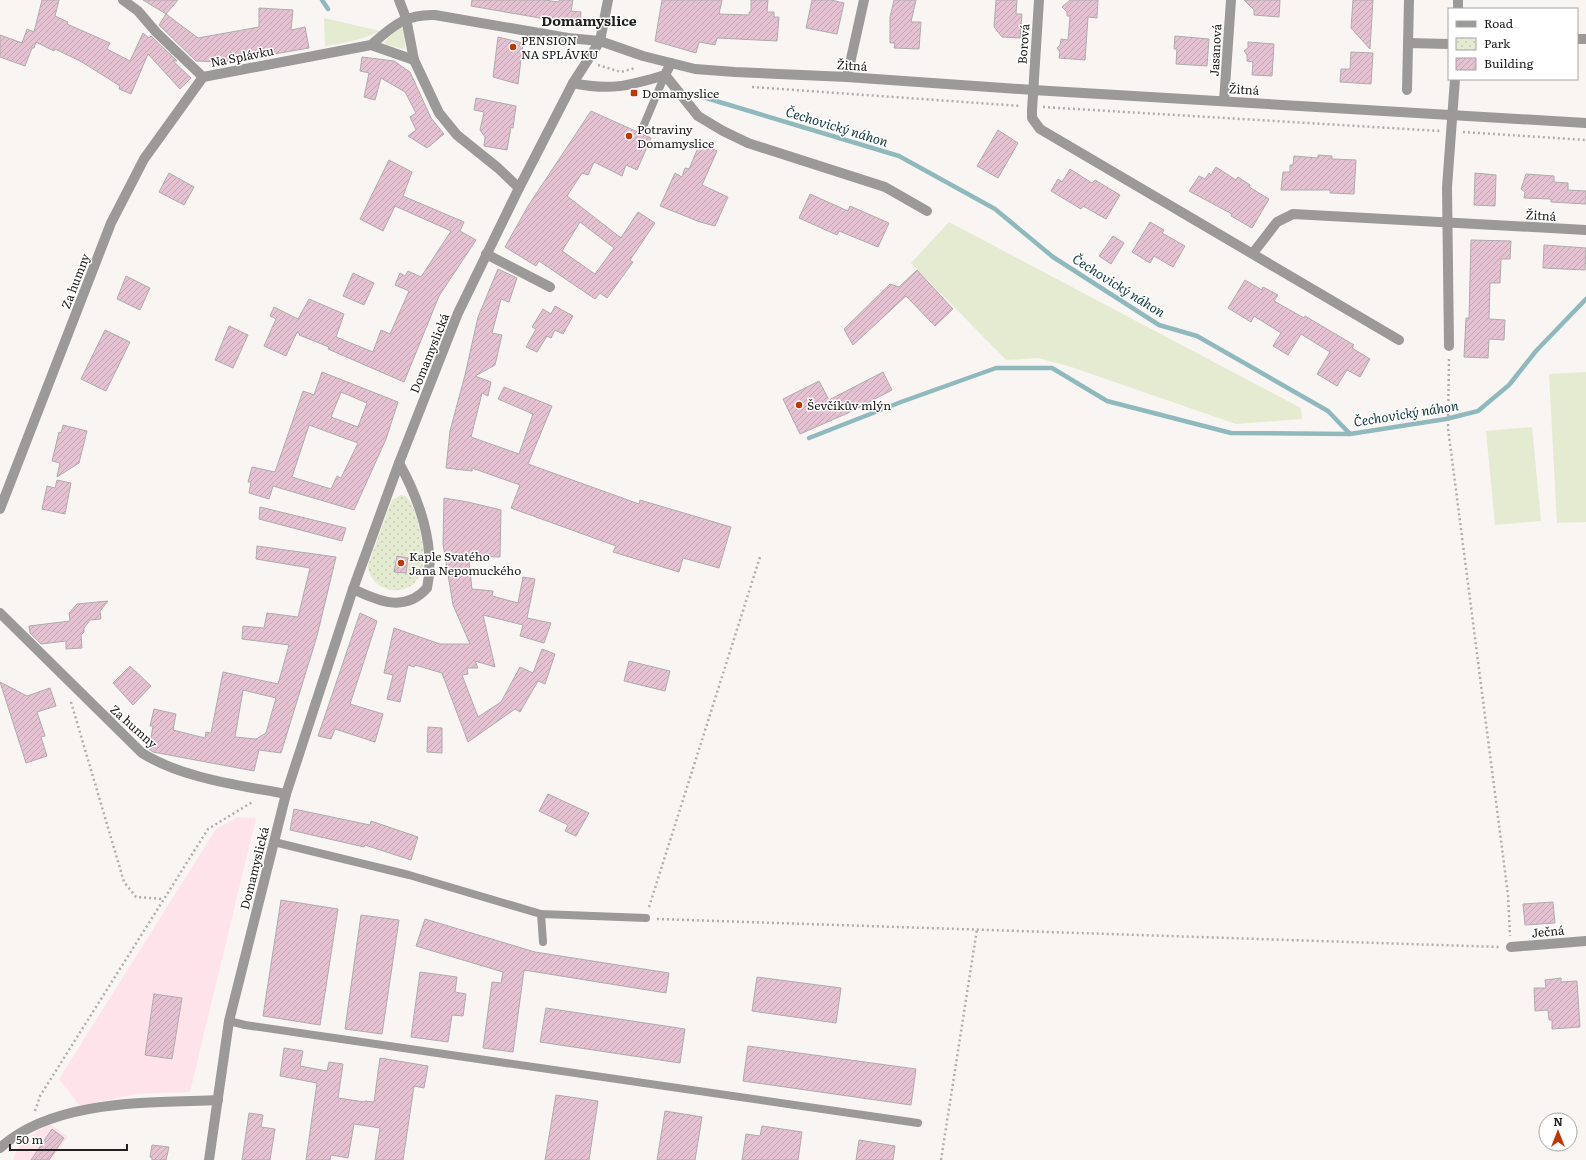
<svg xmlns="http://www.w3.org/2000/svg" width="1586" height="1160" font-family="Literata,serif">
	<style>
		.industrial { fill: #fee4ea }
		.grass { fill: #e5ebd0 }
		.park { fill: url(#park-dots) }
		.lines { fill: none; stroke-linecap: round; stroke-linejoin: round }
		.stream { stroke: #90b9bd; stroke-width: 4.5 }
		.building { fill: url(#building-hatch); stroke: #afacad; fill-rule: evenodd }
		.path { stroke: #b0adab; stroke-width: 2.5; stroke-dasharray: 2 3; stroke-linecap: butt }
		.service { stroke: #9b9a99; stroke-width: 8 }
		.minor { stroke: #9b9a99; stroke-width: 10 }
		.tertiary { stroke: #9b9a99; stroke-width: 10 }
		.poi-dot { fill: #bf3703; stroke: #fff; stroke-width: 1.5 }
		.labels { text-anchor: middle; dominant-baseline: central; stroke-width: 3; stroke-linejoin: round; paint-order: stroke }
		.poi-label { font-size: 12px; fill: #21201f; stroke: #fff; text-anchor: start }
		.street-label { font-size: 12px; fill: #21201f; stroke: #fff }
		.water-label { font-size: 13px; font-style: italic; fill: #10383b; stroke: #fff }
		.quarter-label { font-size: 14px; font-weight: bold; fill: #21201f; stroke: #fff }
	</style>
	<defs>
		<pattern id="park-dots" width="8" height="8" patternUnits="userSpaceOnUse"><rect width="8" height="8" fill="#e5ebd0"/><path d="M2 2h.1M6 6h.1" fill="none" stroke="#c4c9b2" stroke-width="1.8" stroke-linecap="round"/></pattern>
		<pattern id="building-hatch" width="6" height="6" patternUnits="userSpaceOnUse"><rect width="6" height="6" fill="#e4c2d1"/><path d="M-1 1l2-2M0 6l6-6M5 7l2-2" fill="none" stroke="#c3a6b3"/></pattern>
	</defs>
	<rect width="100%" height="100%" fill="#f9f5f3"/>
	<!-- industrial -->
	<g class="industrial">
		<polygon points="238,817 256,818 190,1092 136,1094 80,1106 59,1079 216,829"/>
		<polygon points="50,1124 68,1137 51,1160 13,1160 17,1149 26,1138"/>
	</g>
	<!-- grass -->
	<g class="grass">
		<path d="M324,18L380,31C362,40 344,43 325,46Z"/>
		<polygon points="400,27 404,29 405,49 386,45 384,42"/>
		<polygon points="949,222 1301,408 1302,419 1236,424 1068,366 1038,358 1006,360 911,263"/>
		<polygon points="1586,372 1586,522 1557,523 1549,374"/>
		<polygon points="1532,427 1541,521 1495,525 1486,431"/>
	</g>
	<!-- park -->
	<path class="park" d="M401,495L406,496C415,507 417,519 420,532C423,544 425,561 421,572C412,600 369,594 368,565L392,500Z"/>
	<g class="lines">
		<!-- stream -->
		<g class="stream">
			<polyline points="322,0 328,9"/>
			<polyline points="696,95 899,156 995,209 1053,257 1159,325 1197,336 1328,411 1350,434 1446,419 1478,411 1509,385 1536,351 1586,299"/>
			<polyline points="809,438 901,402 996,368 1052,368 1107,401 1231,433 1350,434"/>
		</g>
	</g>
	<!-- building -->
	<g class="building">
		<polygon points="42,0 59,0 55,16 68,22 67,24 110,43 107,49 130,61 143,33 149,38 151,36 177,61 173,61 191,78 180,89 148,54 131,94 119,89 120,86 82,62 55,49 54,51 36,42 34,48 32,48 25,66 0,57 0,35 22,43 27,29 34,32"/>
		<polygon points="143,0 178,0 166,14"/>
		<polygon points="472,0 544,0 559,2 559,0 573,0 571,11 581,12 580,25 471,6"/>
		<polygon points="662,0 722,0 719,14 749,15 749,12 751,12 751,0 768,0 767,12 774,12 774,17 779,17 777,41 717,38 715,45 699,42 696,53 655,41"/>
		<polygon points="812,0 831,0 844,3 837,34 806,28"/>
		<polygon points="894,0 916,0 911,22 921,22 919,49 894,48 895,43 890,43 890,17"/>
		<polygon points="996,0 1017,0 1016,14 1022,14 1020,38 1002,37 994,27"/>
		<polygon points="1070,0 1098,0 1097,18 1088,17 1085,60 1059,58 1060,52 1057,48 1060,45 1061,39 1068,40 1070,16 1067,16 1067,12 1062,7"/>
		<polygon points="1244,0 1280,0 1279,17 1254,15 1254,10"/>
		<polygon points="1353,0 1373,0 1370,49 1351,28"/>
		<polygon points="259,8 293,10 291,30 305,27 309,48 228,62 196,61 159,25 166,14 198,38 259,27"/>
		<polygon points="1175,36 1209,39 1207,66 1176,64 1177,49 1174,49"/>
		<polygon points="498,37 523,43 518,84 493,77"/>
		<polygon points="1248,42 1274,44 1272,76 1252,75 1253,62 1247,61 1247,55 1244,51 1248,48"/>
		<polygon points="1351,52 1373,53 1371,84 1340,82 1341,69 1350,69"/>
		<polygon points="362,57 394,61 410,72 431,118 444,134 427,148 408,136 416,130 410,117 416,113 405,92 381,78 375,100 364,97 369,73 360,71"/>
		<polygon points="476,98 516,106 513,128 511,127 507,150 484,146 485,137 480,130 484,112 474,110"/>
		<path d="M591,111L651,138L637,170L626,165L622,176L594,162L588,175L582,173L567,196L621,238L638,212L655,223L630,260L633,262L607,298L600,293L595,299L539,261L536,266L505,247L528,206ZM580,222L614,248L595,274L562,251Z"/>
		<polygon points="998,130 1018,143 998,178 977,166"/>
		<polygon points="700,143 717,151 702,185 728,197 715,226 700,222 660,206 675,173 682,177 685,168 689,169"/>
		<polygon points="1318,155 1332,156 1332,159 1356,160 1354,194 1330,193 1330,190 1281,190 1283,172 1290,172 1290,165 1293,165 1294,156 1318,158"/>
		<polygon points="389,160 412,172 403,196 464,222 460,231 476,240 439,296 404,382 328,349 329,347 299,335 300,334 297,332 286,356 264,346 276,319 270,316 274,307 298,319 309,299 344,314 336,337 373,352 381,330 390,334 409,291 395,285 400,273 405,276 408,271 421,277 451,231 395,206 383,231 360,219"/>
		<polygon points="1216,167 1236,180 1238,177 1250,185 1249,187 1269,199 1252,228 1231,216 1232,214 1189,191 1199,176 1205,179 1209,173 1211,175"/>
		<polygon points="1070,169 1092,183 1095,180 1120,195 1106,219 1083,206 1081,209 1051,191 1058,179 1062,182"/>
		<polygon points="169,173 194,187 184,205 159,192"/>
		<polygon points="1475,173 1496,175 1495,206 1474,205"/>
		<polygon points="1526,174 1554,176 1554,182 1568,183 1568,190 1586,191 1586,204 1551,202 1551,199 1524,198 1525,192 1521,189"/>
		<polygon points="810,194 848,211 850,206 889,223 878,247 839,231 837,235 799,218"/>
		<polygon points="1150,222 1164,230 1162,233 1185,246 1173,267 1154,256 1150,263 1132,252"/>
		<polygon points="1113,236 1124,243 1111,264 1099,256"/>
		<polygon points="1471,240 1511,241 1510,259 1501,259 1500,283 1490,283 1489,319 1505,320 1504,340 1489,339 1488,358 1464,357 1466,318 1469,318"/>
		<polygon points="1544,245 1586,248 1585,270 1543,268"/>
		<polygon points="498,269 517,278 509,302 501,299 492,333 502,335 495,365 475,376 491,382 488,396 482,393 471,437 519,454 533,414 498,399 504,387 552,406 528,464 639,504 640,500 731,527 719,568 683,558 679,572 613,552 616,546 511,508 520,485 472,468 472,471 446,468 450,431 465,375 478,317"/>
		<polygon points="917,270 953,309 935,326 906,296 853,345 844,329 890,284 899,287"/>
		<polygon points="353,273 374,283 364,305 343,296"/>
		<polygon points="126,276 150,288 140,310 117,299"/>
		<polygon points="1245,280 1262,290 1263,287 1278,295 1274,301 1304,318 1305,316 1354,345 1352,348 1370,359 1360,377 1347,370 1337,386 1317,374 1330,352 1301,334 1288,355 1273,346 1281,333 1254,316 1251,322 1228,308"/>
		<polygon points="555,306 573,316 563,334 555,330 551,338 547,336 537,352 526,347 536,329 532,327 543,309 551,314"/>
		<polygon points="229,326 248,335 233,368 215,360"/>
		<polygon points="105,330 130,342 106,391 81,379"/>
		<path d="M322,372L398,402L386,439L354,510L273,486L269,499L249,493L251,482H248L252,467L275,472L303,391L314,395ZM341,392L367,403L358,427L331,417ZM309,425L358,443L341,478L337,476L331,489L292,477Z"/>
		<polygon points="883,372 892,390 848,413 800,434 783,399 819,381 829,400"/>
		<polygon points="63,425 87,431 79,463 57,477 60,463 52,461 59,432 61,433"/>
		<polygon points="57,480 71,483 65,514 42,509 47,486 55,488"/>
		<polygon points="444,498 468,502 501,510 500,557 472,556 472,561 469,562 472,589 493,591 492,596 518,603 523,577 535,579 527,618 551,623 544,643 520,636 523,625 483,615 495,667 475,661 478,668 467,668 468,674 462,675 478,717 501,702 520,667 533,673 542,649 555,654 545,684 538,681 520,712 515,709 468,742 442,673 415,665 414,667 408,665 400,702 387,699 393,675 384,673 394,628 440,644 470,644 453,605 443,544"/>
		<polygon points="260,507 346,528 342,541 259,519"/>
		<path d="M257,546L336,557L317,636L281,753L259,750L254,771L153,752L149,749L153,726H150L154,709L176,714L173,730L205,738L206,732L211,733L223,672L278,684L289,645L242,639L243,626L264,628L267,613L298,617L310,568L256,559ZM243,690L276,698L266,733L256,739L235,737Z"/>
		<polygon points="397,556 408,558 406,573 394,572"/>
		<polygon points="108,601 100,611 101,619 90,620 84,628 84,632 81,635 82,648 66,649 66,641 41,644 30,633 29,626 70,621 69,613 77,604"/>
		<polygon points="360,613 377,621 350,704 383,714 375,742 335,729 331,739 318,736"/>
		<polygon points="629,661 670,671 665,691 624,681"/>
		<polygon points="130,666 151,686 133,705 113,683"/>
		<polygon points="0,682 27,696 50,688 56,706 37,712 45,736 41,737 47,756 26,763"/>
		<polygon points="428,727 442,728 442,753 427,752"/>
		<polygon points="548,794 589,813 576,836 565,831 568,825 539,811"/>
		<polygon points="294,809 370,825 371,821 418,837 411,860 365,845 364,847 290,830"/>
		<polygon points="281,900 338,909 320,1025 263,1016"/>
		<polygon points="1553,902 1555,923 1525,925 1523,904"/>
		<polygon points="361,915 399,920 382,1034 345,1029"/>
		<polygon points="425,919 535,952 669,973 666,993 524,970 513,1052 483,1048 492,982 501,983 503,972 416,946"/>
		<polygon points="420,972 457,977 455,992 466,994 463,1016 452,1015 448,1042 411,1037"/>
		<polygon points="757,977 841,988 836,1023 752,1011"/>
		<polygon points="1561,978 1561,982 1577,981 1580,1027 1552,1029 1552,1020 1549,1020 1548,1010 1535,1011 1534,988 1546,988 1545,980"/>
		<polygon points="154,994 182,998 172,1059 145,1055"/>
		<polygon points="546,1008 685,1029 680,1063 540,1042"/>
		<polygon points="748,1046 916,1069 911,1105 743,1081"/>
		<polygon points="284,1048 303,1051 300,1066 327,1071 329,1062 343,1064 338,1098 365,1102 365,1101 374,1102 380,1058 428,1066 424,1088 414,1086 403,1160 375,1160 380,1128 354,1124 348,1158 331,1155 330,1160 306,1160 317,1083 280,1076"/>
		<polygon points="556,1095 598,1101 589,1160 545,1160"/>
		<polygon points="665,1111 702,1117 695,1160 657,1160"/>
		<polygon points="249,1113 263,1115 261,1127 275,1129 270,1160 242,1160"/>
		<polygon points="762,1126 802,1132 798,1160 742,1160 746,1134 760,1136"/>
		<polygon points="52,1129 64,1138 49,1160 31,1160"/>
		<polygon points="859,1140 895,1146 893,1160 856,1160"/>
		<polygon points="152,1145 169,1147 166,1160 152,1160 152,1158 150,1157"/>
	</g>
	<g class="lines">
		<!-- path -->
		<g class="path">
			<polyline points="598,65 621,72 635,68"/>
			<polyline points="752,87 1021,106"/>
			<polyline points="1043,107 1440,131"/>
			<polyline points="1463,132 1586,140"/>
			<polyline points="1449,359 1448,428 1508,895 1510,936"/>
			<polyline points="71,702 124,882 136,897 164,899"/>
			<polyline points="649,907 760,557"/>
			<polyline points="657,919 1500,947"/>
			<polyline points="35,1111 40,1096 208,829 254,801"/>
			<polyline points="941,1160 977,929"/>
		</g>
		<!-- service -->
		<g class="service">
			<polyline points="643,127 665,75"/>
			<polyline points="274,842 409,875 541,914 646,918"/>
			<polyline points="541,914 543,942"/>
			<polyline points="229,1021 245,1025 918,1123"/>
		</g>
		<!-- minor -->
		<g class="minor">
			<polyline points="123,0 138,11 156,32 203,77 371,45 414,60"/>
			<polyline points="399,0 406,18 414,60 439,113 457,135 498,168 519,188"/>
			<polyline points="1039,0 1032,110 1032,118 1040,129 1399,340"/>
			<polyline points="1458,9 1458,0"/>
			<polyline points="1577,39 1586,39"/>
			<polyline points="1408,43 1449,44"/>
			<path d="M371,45C393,26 405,14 435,15L568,38L600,41"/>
			<polyline points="665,75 698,116 723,131 748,143 885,187 927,211"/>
			<polyline points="847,77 864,0"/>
			<path d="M573,83C610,91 629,86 665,75L671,63"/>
			<polyline points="1407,90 1409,0"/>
			<polyline points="1224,101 1231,0"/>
			<polyline points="1253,253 1277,222 1293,214 1586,230"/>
			<polyline points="486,254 550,287"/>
			<polyline points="1449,346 1447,187 1455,79"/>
			<polyline points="0,509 111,223 144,159 203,77"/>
			<path d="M353,589C378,601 405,613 427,588C436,546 419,499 399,463"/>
			<path d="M0,613L142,753C184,779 239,785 286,794"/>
			<polyline points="1511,947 1586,941"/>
			<path d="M0,1148C53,1099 149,1103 218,1100"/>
		</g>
		<!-- tertiary -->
		<g class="tertiary">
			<polyline points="600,41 643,56 695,69 735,72 847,77 1033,90 1586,123"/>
			<polyline points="209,1160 229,1021 286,794 353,589 399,463 458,313 519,188 573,83 600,41 608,0"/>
		</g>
	</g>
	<!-- markers -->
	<g class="poi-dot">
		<circle cx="513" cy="47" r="4"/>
		<rect x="630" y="89" width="8" height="8" rx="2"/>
		<circle cx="629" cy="136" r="4"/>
		<circle cx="799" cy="405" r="4"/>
		<circle cx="401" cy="563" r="4"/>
	</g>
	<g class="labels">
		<!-- poi labels -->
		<g class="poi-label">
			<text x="521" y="40">PENSION<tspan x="521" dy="14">NA SPLÁVKU</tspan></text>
			<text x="642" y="93">Domamyslice</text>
			<text x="637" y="129">Potraviny<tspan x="637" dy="14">Domamyslice</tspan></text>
			<text x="807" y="405">Ševčíkův mlýn</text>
			<text x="409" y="556">Kaple Svatého<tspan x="409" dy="14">Jana Nepomuckého</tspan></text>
		</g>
		<!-- street labels -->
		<g class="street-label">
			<text transform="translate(1023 44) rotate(-86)">Borová</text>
			<text transform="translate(1215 50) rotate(-87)">Jasanová</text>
			<text transform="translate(242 56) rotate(-11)">Na Splávku</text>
			<text transform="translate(852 65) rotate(4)">Žitná</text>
			<text transform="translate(1244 89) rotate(3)">Žitná</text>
			<text transform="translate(1541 215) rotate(3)">Žitná</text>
			<text transform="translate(75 281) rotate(-69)">Za humny</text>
			<text transform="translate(429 353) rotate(-68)">Domamyslická</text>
			<text transform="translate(134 726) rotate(42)">Za humny</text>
			<text transform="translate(254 868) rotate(-76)">Domamyslická</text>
			<text transform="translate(1548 931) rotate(-5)">Ječná</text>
		</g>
		<!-- water labels -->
		<g class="water-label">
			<text transform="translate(837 126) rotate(17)">Čechovický náhon</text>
			<text transform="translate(1119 285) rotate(32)">Čechovický náhon</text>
			<text transform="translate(1406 413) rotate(-9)">Čechovický náhon</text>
		</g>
		<!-- quarter labels -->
		<g class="quarter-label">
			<text x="589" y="20">Domamyslice</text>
		</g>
	</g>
	<!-- legend -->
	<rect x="1448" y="8" width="130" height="72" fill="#ffffff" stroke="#a6a6a5"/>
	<rect x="1456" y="21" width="20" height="6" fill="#9b9a99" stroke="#a6a6a5"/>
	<text x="1484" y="28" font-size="12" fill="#21201f">Road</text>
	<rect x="1456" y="38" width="20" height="12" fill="url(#park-dots)" stroke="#a6a6a5"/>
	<text x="1484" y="48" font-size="12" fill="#21201f">Park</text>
	<rect x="1456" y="58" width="20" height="12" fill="url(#building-hatch)" stroke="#a6a6a5"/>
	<text x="1484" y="68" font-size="12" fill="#21201f">Building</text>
	<!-- north arrow -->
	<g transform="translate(1558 1132)"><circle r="19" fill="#ffffff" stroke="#a6a6a5"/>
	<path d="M0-3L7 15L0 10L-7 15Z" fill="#bf3703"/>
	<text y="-6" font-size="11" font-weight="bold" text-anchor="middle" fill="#21201f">N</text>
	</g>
	<!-- scale -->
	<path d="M10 1144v6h117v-6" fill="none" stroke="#21201f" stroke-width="2"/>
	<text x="16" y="1144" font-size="12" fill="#21201f" stroke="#ffffff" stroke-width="3" paint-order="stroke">50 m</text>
</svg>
